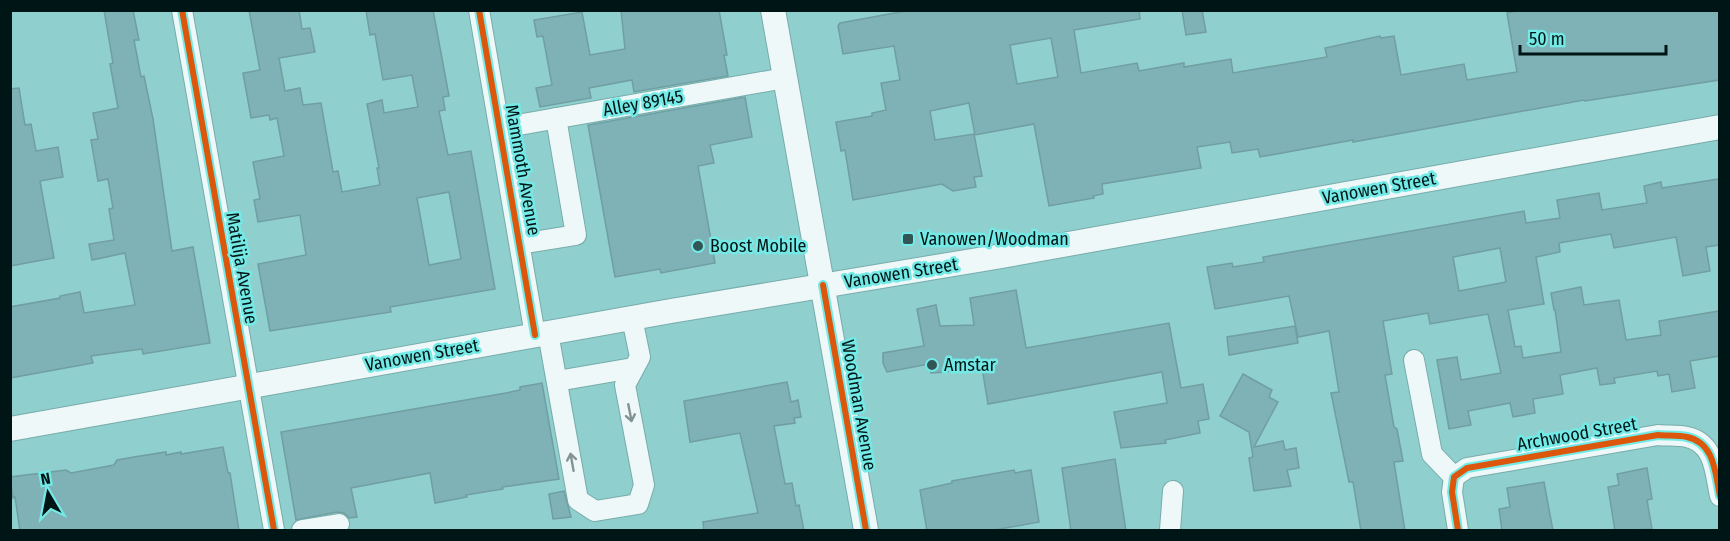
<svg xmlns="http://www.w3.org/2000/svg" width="1730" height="541" font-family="'Fira Sans Condensed',sans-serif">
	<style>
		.building { fill: #7eb2b6; stroke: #709ea1; stroke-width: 1.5; fill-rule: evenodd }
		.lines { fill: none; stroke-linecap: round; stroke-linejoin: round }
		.minor-casing { stroke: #77acab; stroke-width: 22 }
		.major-casing { stroke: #77acab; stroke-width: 26 }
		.minor { stroke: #eef8f8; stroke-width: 20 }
		.major { stroke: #eef8f8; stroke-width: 24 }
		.cycleway-casing { stroke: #74eae7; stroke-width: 10 }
		.cycleway { stroke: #dc560c; stroke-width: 6 }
		.oneway { stroke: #839292 }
		.poi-dot { fill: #325656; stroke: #74eae7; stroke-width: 2 }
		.labels { text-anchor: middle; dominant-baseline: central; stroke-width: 5; stroke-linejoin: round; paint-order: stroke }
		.street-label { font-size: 18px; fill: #001515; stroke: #74eae7 }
		.poi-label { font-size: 18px; fill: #001515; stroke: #74eae7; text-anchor: start }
	</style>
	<rect width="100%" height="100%" fill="#8fcfce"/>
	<!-- building -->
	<g class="building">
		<polygon points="104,10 133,10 139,40 134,40 141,77 144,76 153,119 172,251 193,247 210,343 143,354 142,349 91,356 93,363 10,378 10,307 60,298 60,296 80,292 84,313 135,305 125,253 92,260 89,244 114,240 109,209 113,208 108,179 98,181 91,140 98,139 93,113 118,108 110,64 113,63"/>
		<path d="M249,10H299L302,29L310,28L315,52L279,58L285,91L300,88L303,105L321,103L333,172L338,171L342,192L380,185L377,168H379L367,104L382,100L384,113L418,107L412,75L383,80L375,34L370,35L366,10H433L449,96L443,97L445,110L439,111L448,155L471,151L495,289L390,307L391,312L270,331L258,264L306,255L300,215L258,222L254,200L260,199L253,162L284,156L277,118L270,120L269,115L251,118L243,73L260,70ZM449,192L461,259L429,265L417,198Z"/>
		<polygon points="621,10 719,10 727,55 724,55 728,76 634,92 632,80 589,88 591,98 540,107 536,88 552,85 543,36 537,37 534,20 582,12 590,55 625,49"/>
		<path d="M911,10H1139L1140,19L1074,30L1081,73L1137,63L1139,71L1184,63V67L1231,59L1233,73L1327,57L1325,48L1380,36L1381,38L1394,36L1401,75L1464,64L1467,80L1517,72L1507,13L1520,10H1719V80L1585,101L1584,100L1353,142V140L1260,157L1258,149L1232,153L1230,142L1197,147L1201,168L1102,184L1103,194L1093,196L1094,198L1049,206L1034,124L975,135L969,103L930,111L935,140L974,134L982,176L974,177L976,187L953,191L942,184L853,200L845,150L841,151L836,122L872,116V113L886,110L881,83L900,80L894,46L843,54L838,26L840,23ZM1051,38L1058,77L1017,84L1010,45Z"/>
		<polygon points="1182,10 1202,10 1206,32 1186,35"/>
		<polygon points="19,88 25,125 31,124 36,151 58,147 63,177 40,181 54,258 10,266 10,89"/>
		<polygon points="745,97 752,137 710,145 714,163 698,166 715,263 661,273 660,269 615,277 588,125"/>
		<path d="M1719,179V245L1706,247L1710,271L1683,276L1676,237L1614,248L1611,234L1559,243L1560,252L1536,257L1544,304L1508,310L1515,347L1521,346L1523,358L1561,352L1555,310H1554L1551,293L1581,287L1584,305L1619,300L1626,340L1661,335L1659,321L1719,311V356L1690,361L1695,388L1672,392L1669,374L1658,376L1657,371L1614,378L1615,383L1600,385L1597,368L1560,375L1563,394L1533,399L1535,413L1513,417L1510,403L1468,411L1471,425L1449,429L1437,360L1457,357L1461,380L1501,373L1488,314L1430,324L1428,313L1383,321L1392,374L1385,375L1394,427L1397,429L1403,461L1394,462L1405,531H1361L1353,482H1349L1331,393L1339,392L1329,331L1298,337L1289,296L1215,309L1207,267L1232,263L1233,267L1264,262L1263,257L1524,211L1526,223L1560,218L1557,200L1599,193L1602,210L1647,203L1644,186L1661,182L1662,188ZM1500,248L1506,282L1459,291L1453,257Z"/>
		<polygon points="1016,290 1026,348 1169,323 1181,388 1203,384 1209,419 1198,421 1200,433 1165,440 1166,443 1121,448 1114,412 1167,403 1162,372 988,404 981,362 947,372 931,373 929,364 887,372 883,363 883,353 924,346 917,309 936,305 940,326 974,325 970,298"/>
		<polygon points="1295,326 1298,343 1229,355 1227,337"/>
		<polygon points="1243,374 1272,390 1269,397 1278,402 1254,447 1283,441 1285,450 1296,448 1299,468 1287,470 1291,486 1254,491 1249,458 1253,457 1249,432 1220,416"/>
		<polygon points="787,382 791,402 798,400 801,417 794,418 795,423 774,426 785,484 792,483 796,506 799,505 804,531 704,531 703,522 758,513 740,433 690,442 684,401"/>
		<polygon points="542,383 559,479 502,487 503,489 466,495 467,497 435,503 430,473 351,488 357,517 349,518 344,513 337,512 296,520 281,432 506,393 520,390 520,387"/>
		<polygon points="223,447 228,473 230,473 239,531 20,531 15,497 13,498 10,477 66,470 71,473 114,465 117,460 134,457 166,452 166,455 181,452 181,454"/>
		<polygon points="1115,459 1126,531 1071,531 1062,468"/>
		<polygon points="1647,468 1652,499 1647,500 1652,529 1615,531 1608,487 1619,485 1617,474"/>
		<polygon points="1014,470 1015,473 1031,470 1039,522 989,531 927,531 920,490 952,483 952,481"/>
		<polygon points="1544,482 1553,531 1502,531 1499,509 1510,507 1507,488"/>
		<polygon points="564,491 571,517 553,519 549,494"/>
	</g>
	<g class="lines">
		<defs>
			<g id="minor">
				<polyline points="182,10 274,530"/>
				<polyline points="479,10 535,335"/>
				<polyline points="501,128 785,78"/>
				<polyline points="520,244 576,235 556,118"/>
				<polyline points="548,333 578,500 595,511 638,504 644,485 625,385 640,357 632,318"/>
				<polyline points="1414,360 1432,454 1454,477"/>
				<polyline points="557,381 633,368"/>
				<path d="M1454,477L1467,468L1658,435C1667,436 1678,435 1687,437C1715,443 1715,473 1720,496"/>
				<polyline points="1454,477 1452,492 1458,530"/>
				<polyline points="302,530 339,524"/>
				<polyline points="1170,530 1173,491"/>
			</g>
			<g id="major">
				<polyline points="773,10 866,530"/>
				<polyline points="10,429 671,311 990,258 1720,127"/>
			</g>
		</defs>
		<!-- minor casing -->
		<use href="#minor" class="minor-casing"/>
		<!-- major casing -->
		<use href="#major" class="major-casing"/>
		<!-- minor -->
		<use href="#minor" class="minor"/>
		<!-- major -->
		<use href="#major" class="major"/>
		<defs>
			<g id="cycleway">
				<polyline points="182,10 274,530"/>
				<polyline points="479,10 535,335"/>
				<polyline points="823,285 866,530"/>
				<path d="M1458,530L1452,492L1454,477L1467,468L1658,435C1667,436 1678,435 1687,437C1715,443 1715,473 1720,496"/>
			</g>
		</defs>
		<!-- cycleway casing -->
		<use href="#cycleway" class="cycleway-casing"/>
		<!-- cycleway -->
		<use href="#cycleway" class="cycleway"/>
	</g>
	<!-- one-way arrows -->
	<defs><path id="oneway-shaft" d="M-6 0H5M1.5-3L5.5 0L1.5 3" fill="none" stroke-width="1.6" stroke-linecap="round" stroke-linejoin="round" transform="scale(1.5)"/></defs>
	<g class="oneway">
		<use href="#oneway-shaft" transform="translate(630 413) rotate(79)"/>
		<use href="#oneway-shaft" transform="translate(572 462) rotate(-100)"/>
	</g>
	<!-- markers -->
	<g class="poi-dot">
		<rect x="902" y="233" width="12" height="12" rx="3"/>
		<circle cx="698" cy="246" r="6"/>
		<circle cx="932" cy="365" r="6"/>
	</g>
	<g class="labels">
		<!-- street labels -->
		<g class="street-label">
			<text transform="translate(643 103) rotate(-10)">Alley 89145</text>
			<text transform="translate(523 170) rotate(80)">Mammoth Avenue</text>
			<text transform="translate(1379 188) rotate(-10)">Vanowen Street</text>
			<text transform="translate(242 268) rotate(80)">Matilija Avenue</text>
			<text transform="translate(901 273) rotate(-9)">Vanowen Street</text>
			<text transform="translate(422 355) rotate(-10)">Vanowen Street</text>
			<text transform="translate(859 405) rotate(80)">Woodman Avenue</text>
			<text transform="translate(1577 434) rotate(-10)">Archwood Street</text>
		</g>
		<!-- poi labels -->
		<g class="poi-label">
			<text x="920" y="239">Vanowen/Woodman</text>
			<text x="710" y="246">Boost Mobile</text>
			<text x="944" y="365">Amstar</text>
		</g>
	</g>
	<!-- border -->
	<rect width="1730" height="541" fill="none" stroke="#001515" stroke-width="24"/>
	<!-- north arrow -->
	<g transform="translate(48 493) rotate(350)" stroke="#74eae7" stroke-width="4.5" paint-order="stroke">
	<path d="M0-4.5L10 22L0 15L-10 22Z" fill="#001515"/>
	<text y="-9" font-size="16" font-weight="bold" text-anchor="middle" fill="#001515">N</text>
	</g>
	<!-- scale -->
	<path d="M1520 45v9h146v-9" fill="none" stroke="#001515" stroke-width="3"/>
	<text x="1529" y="45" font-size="18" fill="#001515" stroke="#74eae7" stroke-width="4.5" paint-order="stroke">50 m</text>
</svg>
